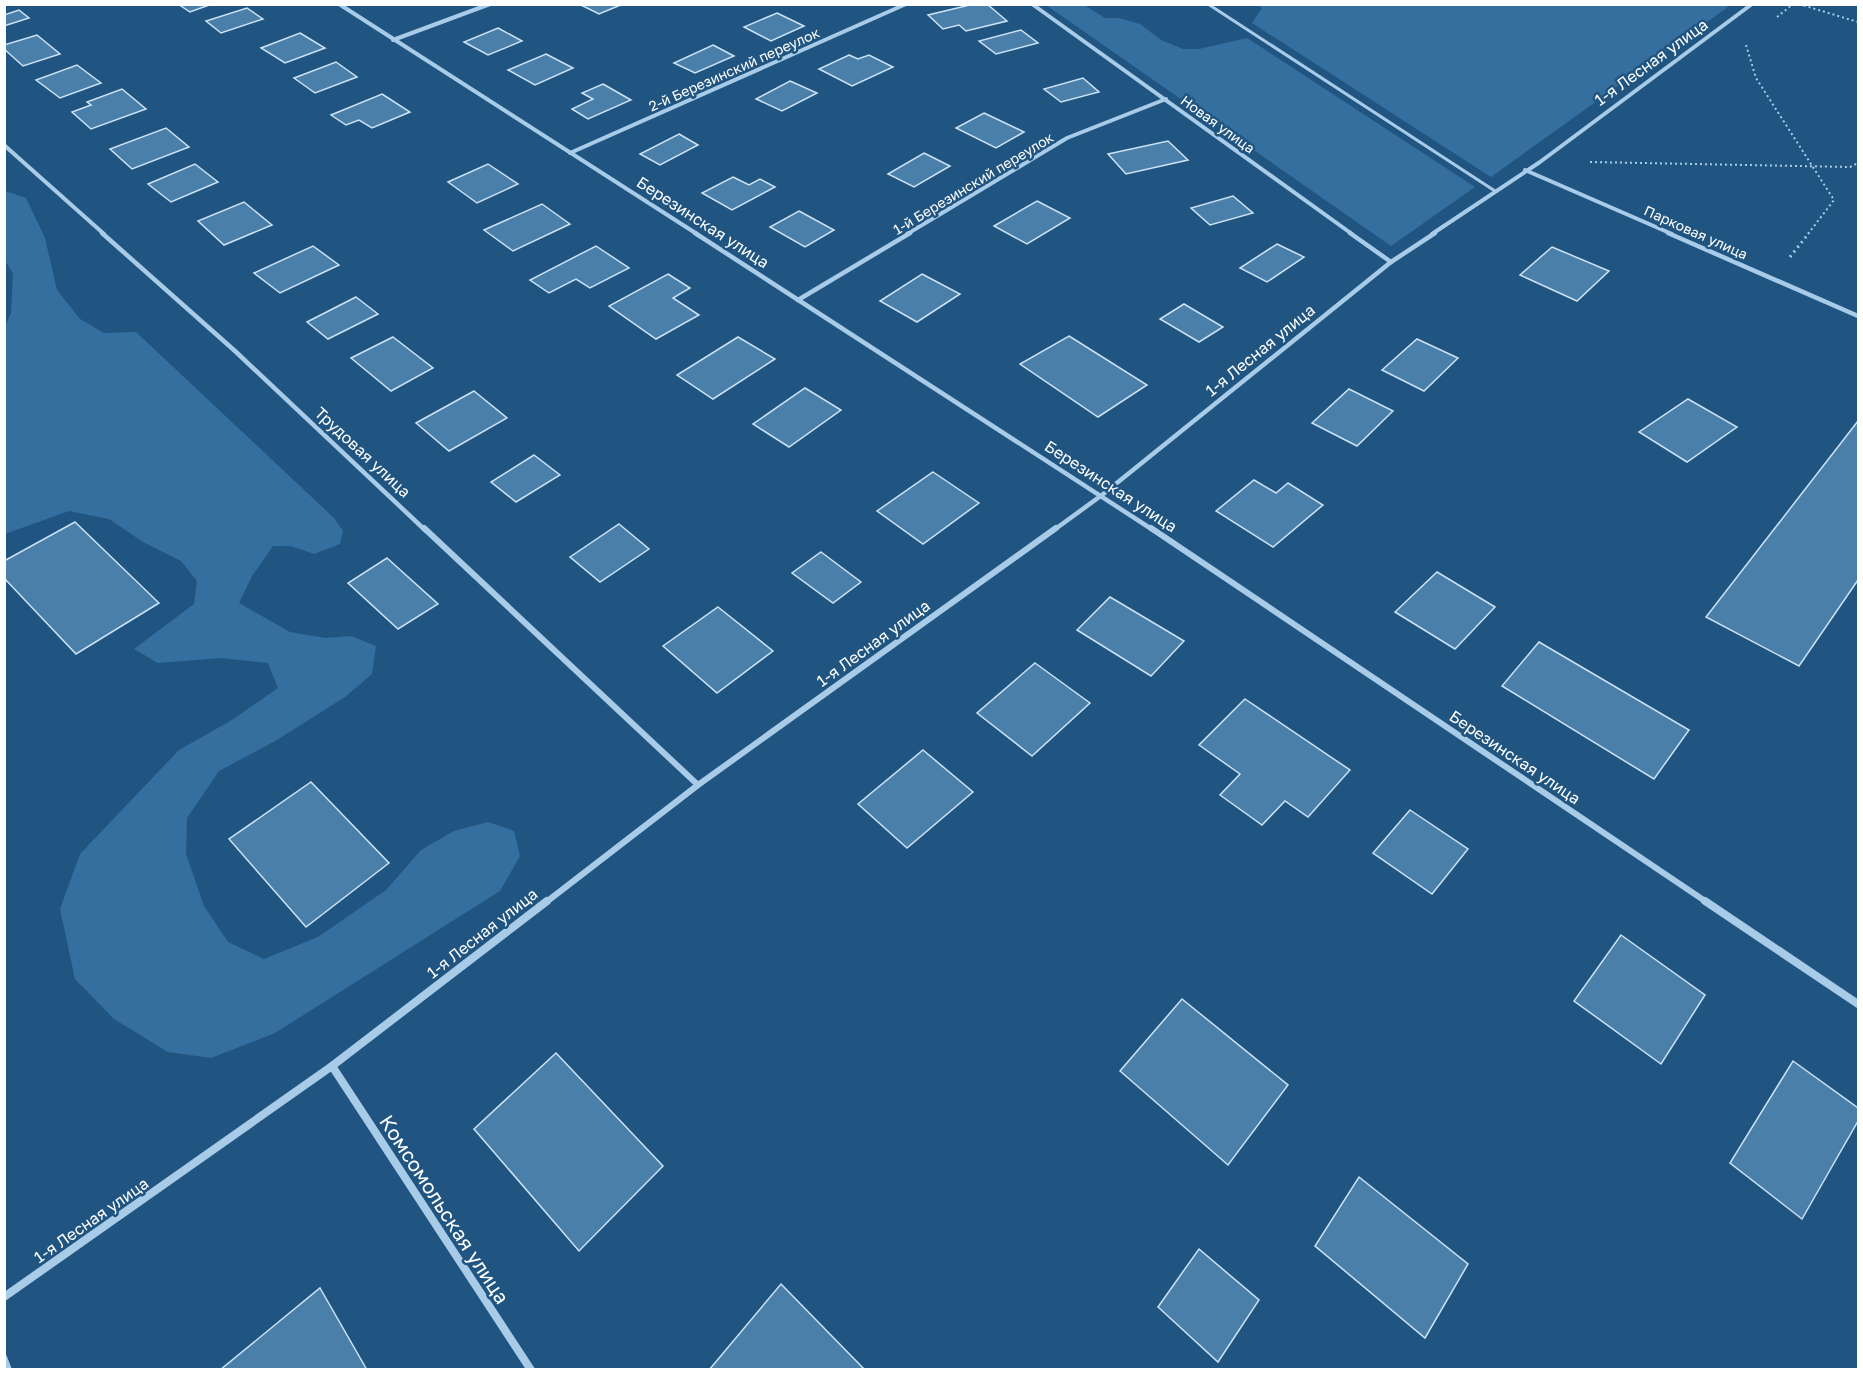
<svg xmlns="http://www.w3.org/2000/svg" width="1863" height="1374" font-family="'Golos Text',sans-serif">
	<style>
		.green { fill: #356f9f }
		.building { fill: #4a7faa; stroke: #cce3f6; stroke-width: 1.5 }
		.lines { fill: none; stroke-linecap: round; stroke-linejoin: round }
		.path-far1 { stroke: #a8cbe8; stroke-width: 2; stroke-dasharray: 2 3; stroke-linecap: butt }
		.path { stroke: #a8cbe8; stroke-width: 3; stroke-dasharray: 2 4; stroke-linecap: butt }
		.service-far1 { stroke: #a8cbe8; stroke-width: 3 }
		.service { stroke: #a8cbe8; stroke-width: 6 }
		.minor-far3 { stroke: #a8cbe8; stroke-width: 4 }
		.minor-far2 { stroke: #a8cbe8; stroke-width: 4.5 }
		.minor-far1 { stroke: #a8cbe8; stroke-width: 6 }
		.minor { stroke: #a8cbe8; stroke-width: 8 }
		.labels { text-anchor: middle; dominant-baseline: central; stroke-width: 5; stroke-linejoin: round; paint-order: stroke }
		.far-street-label { font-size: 14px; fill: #fff; stroke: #215581 }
		.street-label { font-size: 16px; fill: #fff; stroke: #215581 }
		.near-street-label { font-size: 20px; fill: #fff; stroke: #215581 }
	</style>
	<rect width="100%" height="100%" fill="#215581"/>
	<!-- green -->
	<g class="green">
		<polygon points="1046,5 1084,5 1105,18 1119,18 1140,24 1161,40 1183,49 1199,49 1247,38 1475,187 1391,246"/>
		<polygon points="1258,5 1719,4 1728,7 1491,177 1252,23 1262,8"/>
		<polygon points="5,191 26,198 45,238 57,290 80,319 104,333 136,332 334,518 343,531 340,544 314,554 291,546 273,546 252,576 239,603 290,632 325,638 351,636 376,646 372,674 345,697 277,740 219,771 187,818 186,854 204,906 228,942 264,959 318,937 386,890 421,850 454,831 488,822 514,831 520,856 500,891 275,1033 211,1058 168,1052 114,1019 75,979 60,909 80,854 179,750 232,720 278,688 268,663 220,658 158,663 134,649 194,604 197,581 181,561 143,542 109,519 69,511 5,534 4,329 11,313 13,273 5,261"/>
	</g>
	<!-- building -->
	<g class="building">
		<polygon points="178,4 212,4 190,12"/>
		<polygon points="579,4 623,4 599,14"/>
		<polygon points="974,4 987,4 1007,21 966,31 959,25 943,29 928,15"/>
		<polygon points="247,8 263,19 221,33 206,21"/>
		<polygon points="19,10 29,18 4,26 4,15"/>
		<polygon points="777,13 804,26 771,41 744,27"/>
		<polygon points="498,28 522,41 488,55 464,42"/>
		<polygon points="1021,30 1038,43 996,54 979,41"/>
		<polygon points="300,33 325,48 285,63 261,48"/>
		<polygon points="37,35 60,54 23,66 4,49 4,45"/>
		<polygon points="713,45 734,56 695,73 674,63"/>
		<polygon points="546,54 573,68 535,85 508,70"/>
		<polygon points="849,55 858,59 869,55 893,67 852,86 819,69"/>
		<polygon points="336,62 357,77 315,93 294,78"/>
		<polygon points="77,65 101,83 60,98 36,80"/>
		<polygon points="1083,78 1099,92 1061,102 1044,89"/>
		<polygon points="790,81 817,93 782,111 756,99"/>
		<polygon points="603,84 631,100 588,119 572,109 593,99 582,93"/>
		<polygon points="122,89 146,109 91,129 72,112 91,105 87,102"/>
		<polygon points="382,94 410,112 372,128 359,120 346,125 331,115"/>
		<polygon points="984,113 1024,132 996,148 956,128"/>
		<polygon points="166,128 189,147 132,169 110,149"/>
		<polygon points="679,134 698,145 660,165 640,154"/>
		<polygon points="1168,141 1188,160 1126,174 1108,154"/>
		<polygon points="924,153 950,166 914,187 888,174"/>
		<polygon points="195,164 218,182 171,202 148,184"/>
		<polygon points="488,164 518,184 477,203 448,182"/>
		<polygon points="733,177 749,185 760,179 775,187 732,210 702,193"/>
		<polygon points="1233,196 1253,213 1210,225 1191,208"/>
		<polygon points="1037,201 1070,218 1027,244 994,226"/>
		<polygon points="244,202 272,225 224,245 198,221"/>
		<polygon points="542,204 570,224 513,251 484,230"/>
		<polygon points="799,211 834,230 805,247 770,227"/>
		<polygon points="1277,244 1304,257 1267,282 1240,268"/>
		<polygon points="313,246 339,265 280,293 254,273"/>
		<polygon points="596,246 629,268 590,288 576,279 549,293 530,280"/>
		<polygon points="1552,247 1609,271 1577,301 1520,275"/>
		<polygon points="668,274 690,288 673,298 699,315 656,339 609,306"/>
		<polygon points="922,274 960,294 917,322 880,301"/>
		<polygon points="356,297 378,314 328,339 307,322"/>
		<polygon points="1184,304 1223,327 1199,342 1160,319"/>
		<polygon points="1069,336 1147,385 1098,417 1020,364"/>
		<polygon points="393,337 433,368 391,391 351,358"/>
		<polygon points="738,337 775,359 713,399 677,375"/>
		<polygon points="1417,339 1458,358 1424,391 1382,370"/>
		<polygon points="805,388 841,410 789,447 753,424"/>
		<polygon points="1349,389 1393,411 1357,446 1312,423"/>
		<polygon points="474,391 507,418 449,451 416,423"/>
		<polygon points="1688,399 1737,427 1687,462 1639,432"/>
		<polygon points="1858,421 1858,580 1799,666 1706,617"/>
		<polygon points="534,455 560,475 516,502 491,482"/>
		<polygon points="933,472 979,503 923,544 877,511"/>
		<polygon points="1254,480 1276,493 1288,483 1323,505 1273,547 1216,511"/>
		<polygon points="75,522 159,603 76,654 4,578 4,561"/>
		<polygon points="619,524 649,549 600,582 570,557"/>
		<polygon points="821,552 861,582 833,603 792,573"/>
		<polygon points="387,558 438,604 398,629 348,583"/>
		<polygon points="1437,572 1495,607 1455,649 1395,612"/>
		<polygon points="1110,597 1184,641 1151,676 1077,630"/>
		<polygon points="718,607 773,651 717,693 663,646"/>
		<polygon points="1539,642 1689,730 1654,779 1502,686"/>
		<polygon points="1035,663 1090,703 1032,756 977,713"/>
		<polygon points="1245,699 1350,770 1308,817 1285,801 1262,825 1220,795 1240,774 1199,745"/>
		<polygon points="923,750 973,792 907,848 858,804"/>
		<polygon points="311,782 389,863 306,927 229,839"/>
		<polygon points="1410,810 1468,849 1432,894 1373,853"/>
		<polygon points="1621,935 1705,995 1661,1064 1574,1001"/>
		<polygon points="1182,999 1288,1085 1228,1165 1120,1071"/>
		<polygon points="556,1053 663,1166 579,1251 474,1129"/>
		<polygon points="1793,1061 1858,1108 1858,1121 1802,1219 1730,1163"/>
		<polygon points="1359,1177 1468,1264 1425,1338 1315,1246"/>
		<polygon points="1199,1249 1259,1300 1218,1362 1158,1307"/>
		<polygon points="781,1284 865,1370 709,1370"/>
		<polygon points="320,1288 367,1370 220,1370"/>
	</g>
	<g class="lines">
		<!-- path-far1 -->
		<g class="path-far1">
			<polyline points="1799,4 1858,22"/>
			<polyline points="1777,17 1793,4"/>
			<polyline points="1746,45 1756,78 1834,200 1808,234"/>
			<polyline points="1590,162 1850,167 1858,163"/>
		</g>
		<!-- path -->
		<polyline class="path" points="1790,257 1809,233"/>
		<!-- service-far1 -->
		<polyline class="service-far1" points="1208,4 1495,191"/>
		<!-- service -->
		<polyline class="service" points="4,1357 9,1370"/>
		<!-- minor-far3 -->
		<g class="minor-far3">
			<polyline points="339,4 697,234"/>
			<polyline points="1032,4 1352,234"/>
			<polyline points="393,40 490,4"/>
			<polyline points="4,145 104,234"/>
			<polyline points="570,153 906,4"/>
			<polyline points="1525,170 1672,234"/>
			<polyline points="907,234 1067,138 1166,99"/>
			<polyline points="1432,234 1540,162 1752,4"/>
		</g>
		<!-- minor-far2 -->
		<g class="minor-far2">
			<polyline points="102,233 235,351 425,530"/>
			<polyline points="695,233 1153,530"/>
			<polyline points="1350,233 1391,262"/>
			<polyline points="1668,233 1858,316"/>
			<polyline points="798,300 910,233"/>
			<polyline points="1054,530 1102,495 1391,262 1435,233"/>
		</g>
		<!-- minor-far1 -->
		<g class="minor-far1">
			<polyline points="424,528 698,785"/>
			<polyline points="1151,528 1708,903"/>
			<polyline points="545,903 698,785 1056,528"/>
		</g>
		<!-- minor -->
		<g class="minor">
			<polyline points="1705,901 1858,1004"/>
			<polyline points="332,1066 531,1370"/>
			<polyline points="4,1297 332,1066 547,901"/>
		</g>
	</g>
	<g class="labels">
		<!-- far-street labels -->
		<g class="far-street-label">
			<text transform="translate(734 69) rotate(-24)">2-й Березинский переулок</text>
			<text transform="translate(1218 124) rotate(36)">Новая улица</text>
			<text transform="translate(973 183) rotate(-31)">1-й Березинский переулок</text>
			<text transform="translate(1696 232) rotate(24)">Парковая улица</text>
		</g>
		<!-- street labels -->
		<g class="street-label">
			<text transform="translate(1651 62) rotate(-36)">1-я Лесная улица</text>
			<text transform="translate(703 222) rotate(33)">Березинская улица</text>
			<text transform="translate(1260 350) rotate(-39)">1-я Лесная улица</text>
			<text transform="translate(363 452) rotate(43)">Трудовая улица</text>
			<text transform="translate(1111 486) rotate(33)">Березинская улица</text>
			<text transform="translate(873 643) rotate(-36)">1-я Лесная улица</text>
			<text transform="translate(1515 757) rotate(34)">Березинская улица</text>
			<text transform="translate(482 933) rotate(-38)">1-я Лесная улица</text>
			<text transform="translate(91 1220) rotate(-35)">1-я Лесная улица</text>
		</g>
		<!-- near-street labels -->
		<g class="near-street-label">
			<text transform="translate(445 1209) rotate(57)">Комсомольская улица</text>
		</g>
	</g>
	<!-- border -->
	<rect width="1863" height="1374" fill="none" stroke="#ffffff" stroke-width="12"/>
</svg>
